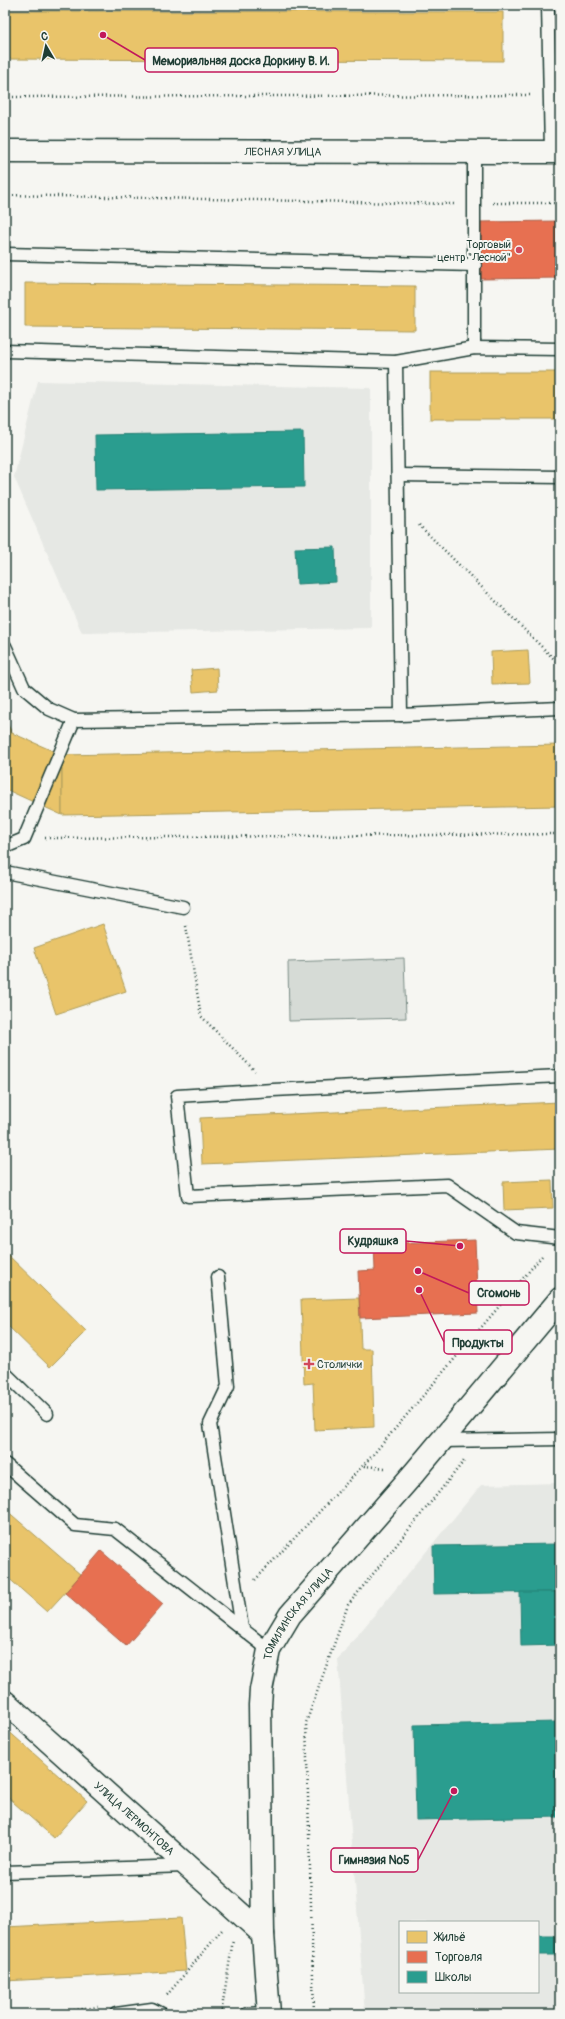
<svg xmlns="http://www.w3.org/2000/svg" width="565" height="2019" font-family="Pangolin,sans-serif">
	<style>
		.built { fill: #e6e8e4; fill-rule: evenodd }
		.green { fill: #d6dbd6; stroke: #7a8c85 }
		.homes { fill: #e9c46a; stroke: #ac9c5a }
		.shops { fill: #e76f51; stroke: #ab6048 }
		.schools { fill: #2a9d8f; stroke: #278074 }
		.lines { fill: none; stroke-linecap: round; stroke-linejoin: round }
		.service-casing { stroke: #1f3d34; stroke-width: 15 }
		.minor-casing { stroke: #1f3d34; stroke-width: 25 }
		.tertiary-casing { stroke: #1f3d34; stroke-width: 25 }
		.path { stroke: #1f3d34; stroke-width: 2.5; stroke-dasharray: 1 3; stroke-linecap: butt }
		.service { stroke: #f6f6f2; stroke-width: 12 }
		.minor { stroke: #f6f6f2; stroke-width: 22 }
		.tertiary { stroke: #f6f6f2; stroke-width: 22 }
		.poi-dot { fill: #d1495b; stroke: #f6f6f2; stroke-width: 1.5 }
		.labels { text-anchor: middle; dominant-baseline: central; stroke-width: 4; stroke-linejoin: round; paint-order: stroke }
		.street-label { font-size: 11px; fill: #1f3d34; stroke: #f6f6f2 }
		.poi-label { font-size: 11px; fill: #1f3d34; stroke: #f6f6f2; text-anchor: end }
		.leader { fill: none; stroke: #c2185b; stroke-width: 1.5 }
		.callout-dot { fill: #c2185b; stroke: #f6f6f2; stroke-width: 1.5 }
		.callout { fill: #f6f6f2; stroke: #c2185b; stroke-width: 1.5 }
		.callout-label { font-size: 12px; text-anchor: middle; font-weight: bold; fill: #1f3d34 }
	</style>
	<rect width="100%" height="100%" fill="#f6f6f2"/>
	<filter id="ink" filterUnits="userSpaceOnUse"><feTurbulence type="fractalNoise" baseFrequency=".025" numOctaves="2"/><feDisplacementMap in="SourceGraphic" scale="8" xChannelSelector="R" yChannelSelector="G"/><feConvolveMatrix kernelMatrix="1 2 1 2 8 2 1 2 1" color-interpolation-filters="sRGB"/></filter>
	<g filter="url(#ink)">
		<!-- built -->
		<g class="built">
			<polygon points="38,381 371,388 371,628 82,633 14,477"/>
			<path d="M560,1483V2014H365L338,1659L481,1485ZM400,1922H538V1992H400Z"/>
		</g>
		<!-- green -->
		<polygon class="green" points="404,958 406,1018 289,1021 288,962"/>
		<!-- homes -->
		<g class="homes">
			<polygon points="5,11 503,12 503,61 5,59"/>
			<polygon points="25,283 415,286 415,330 25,327"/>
			<rect x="430" y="372" width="130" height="47"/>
			<polygon points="528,650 530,683 492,684 491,652"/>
			<polygon points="217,668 218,690 193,692 191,670"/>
			<polygon points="5,719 12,733 5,739"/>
			<polygon points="12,733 62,755 62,815 5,789 5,739"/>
			<polygon points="560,745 560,806 62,815 62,755"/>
			<polygon points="103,924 126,991 56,1014 34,948"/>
			<polygon points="560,1102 560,1149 202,1164 200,1118"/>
			<polygon points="552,1180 553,1208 504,1210 503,1182"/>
			<polygon points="5,1252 86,1331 50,1367 5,1323"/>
			<polygon points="359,1298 361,1349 372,1349 374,1427 315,1430 313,1383 304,1384 301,1300"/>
			<polygon points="5,1509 81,1575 47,1612 5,1575"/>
			<polygon points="5,1728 87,1801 54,1838 5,1795"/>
			<polygon points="181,1918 186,1971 5,1981 5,1927"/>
		</g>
		<!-- shops -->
		<g class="shops">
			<polygon points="560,221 560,278 479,279 479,222"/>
			<polygon points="475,1240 478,1313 360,1318 358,1271 375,1270 374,1244"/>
			<polygon points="101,1551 163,1604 126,1646 65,1593"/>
		</g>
		<!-- schools -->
		<g class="schools">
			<polygon points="303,432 304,487 96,490 95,435"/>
			<polygon points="335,547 336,582 297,584 295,548"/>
			<polygon points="558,1544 559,1592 434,1594 433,1546"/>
			<polygon points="520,1592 560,1592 560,1645 521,1646"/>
			<polygon points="557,1722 557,1747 560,1747 559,1817 416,1820 414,1725"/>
			<polygon points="559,1797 560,1797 560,1886 559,1817"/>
			<rect x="538" y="1936" width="22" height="19"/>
		</g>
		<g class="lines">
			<defs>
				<g id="service">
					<polyline points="548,5 551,152"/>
					<polyline points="5,254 475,265"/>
					<polyline points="474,348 474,153"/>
					<polyline points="5,351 396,362 474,348 560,349"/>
					<polyline points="396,362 401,715"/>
					<polyline points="398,475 560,477"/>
					<polyline points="5,646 24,688 49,709 74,720 401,715 560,708"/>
					<polyline points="5,847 24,839 74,720"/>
					<polyline points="5,872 183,907"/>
					<polyline points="560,1076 273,1090 177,1096 188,1196 447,1185 516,1233 560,1238"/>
					<polyline points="218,1277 228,1386 210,1424 242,1628"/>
					<polyline points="5,1373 47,1414"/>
					<polyline points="442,1441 560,1439"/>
					<polyline points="5,1464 75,1525 115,1529 269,1650"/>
					<polyline points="5,1872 186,1866"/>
					<polyline points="116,2014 152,2009 162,2014"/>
					<polyline points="247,2014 269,2013"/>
				</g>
				<g id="minor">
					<path id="s1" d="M5,1702L263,1934"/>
				</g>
				<g id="tertiary">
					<path id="s2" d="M5,151L560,152"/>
					<path id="s3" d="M269,2014L263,1934L260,1705L261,1690L269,1650L290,1615L415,1472L560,1299"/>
				</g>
			</defs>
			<!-- service casing -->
			<use href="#service" class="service-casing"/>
			<!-- minor casing -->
			<use href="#minor" class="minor-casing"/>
			<!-- tertiary casing -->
			<use href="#tertiary" class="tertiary-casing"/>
			<!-- path -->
			<g class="path">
				<polyline points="5,97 532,95"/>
				<polyline points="5,195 454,204"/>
				<polyline points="493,203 560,203"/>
				<polyline points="419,525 560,665"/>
				<polyline points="45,838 560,834"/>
				<polyline points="186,926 201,1016 255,1071"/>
				<polyline points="364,1466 385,1468"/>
				<polyline points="255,1580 371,1457 542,1256"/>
				<polyline points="167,1995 222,1930"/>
				<polyline points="46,2014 98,2007"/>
				<polyline points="221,2014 233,1940"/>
				<polyline points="314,2014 306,1723 348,1605 464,1461"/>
			</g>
			<!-- service -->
			<use href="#service" class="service"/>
			<!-- minor -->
			<use href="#minor" class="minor"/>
			<!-- tertiary -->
			<use href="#tertiary" class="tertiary"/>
		</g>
	</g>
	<!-- markers -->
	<g class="poi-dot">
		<circle cx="519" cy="250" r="4"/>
		<path d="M307 1358h4v4h4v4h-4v4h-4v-4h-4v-4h4z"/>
	</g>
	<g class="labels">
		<!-- street labels -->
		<g class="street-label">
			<text stroke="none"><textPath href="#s2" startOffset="278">ЛЕСНАЯ УЛИЦА</textPath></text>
			<text stroke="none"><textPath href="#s3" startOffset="411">ТОМИЛИНСКАЯ УЛИЦА</textPath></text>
			<text stroke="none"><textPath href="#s1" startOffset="174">УЛИЦА ЛЕРМОНТОВА</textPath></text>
		</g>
		<!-- poi labels -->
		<g class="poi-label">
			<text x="511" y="244">Торговый<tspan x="511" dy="13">центр "Лесной"</tspan></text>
			<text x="317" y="1364" text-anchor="start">Столички</text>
		</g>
	</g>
	<!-- callouts -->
	<path class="leader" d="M103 35L145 60M460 1246L406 1241M418 1271L469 1293M419 1290L444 1342M454 1791L418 1860"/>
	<g class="callout-dot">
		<circle cx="103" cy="35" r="4"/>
		<circle cx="460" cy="1246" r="4"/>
		<circle cx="418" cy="1271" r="4"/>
		<circle cx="419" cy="1290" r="4"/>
		<circle cx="454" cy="1791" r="4"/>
	</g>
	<g class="callout">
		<rect x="145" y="48" width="193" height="24" rx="4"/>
		<rect x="340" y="1229" width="66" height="24" rx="4"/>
		<rect x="469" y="1281" width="60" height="24" rx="4"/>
		<rect x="444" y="1330" width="68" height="24" rx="4"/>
		<rect x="331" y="1848" width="87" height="24" rx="4"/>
	</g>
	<g class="callout-label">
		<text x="241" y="65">Мемориальная доска Доркину В. И.</text>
		<text x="373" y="1245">Кудряшка</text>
		<text x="499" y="1297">Сгомонь</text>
		<text x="478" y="1347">Продукты</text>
		<text x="374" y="1864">Гимназия №5</text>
	</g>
	<!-- margin -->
	<rect width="565" height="2019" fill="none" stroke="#f6f6f2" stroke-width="20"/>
	<rect x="10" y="10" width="545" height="1999" fill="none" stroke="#1f3d34" stroke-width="1.5" filter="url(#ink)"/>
	<!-- legend -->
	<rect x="399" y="1921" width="140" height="72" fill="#f6f6f2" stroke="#a0aca6"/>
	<rect x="407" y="1931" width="20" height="12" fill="#e9c46a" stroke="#a0aca6"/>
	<text x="435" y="1941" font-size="12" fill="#1f3d34">Жильё</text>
	<rect x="407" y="1951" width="20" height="12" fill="#e76f51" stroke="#a0aca6"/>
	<text x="435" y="1961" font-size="12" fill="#1f3d34">Торговля</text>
	<rect x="407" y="1971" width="20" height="12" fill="#2a9d8f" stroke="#a0aca6"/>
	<text x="435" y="1981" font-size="12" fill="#1f3d34">Школы</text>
	<!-- north arrow -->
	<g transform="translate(46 46) rotate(351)" stroke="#f6f6f2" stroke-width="3" paint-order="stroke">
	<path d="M0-3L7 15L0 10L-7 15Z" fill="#1f3d34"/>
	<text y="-6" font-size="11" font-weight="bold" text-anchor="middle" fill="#1f3d34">С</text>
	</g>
</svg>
